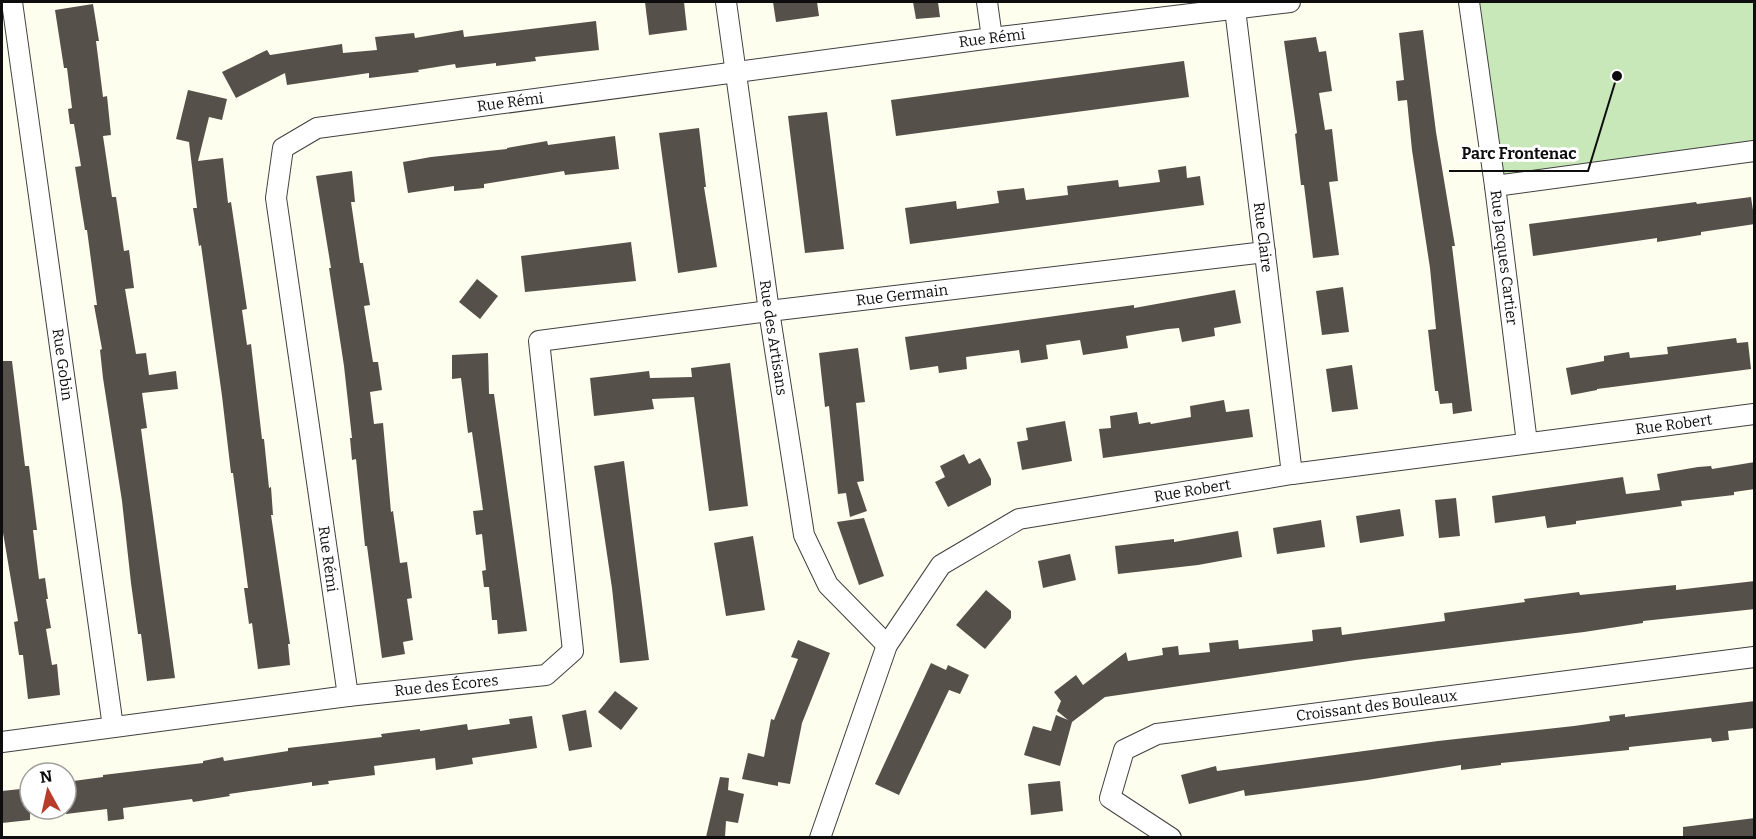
<svg xmlns="http://www.w3.org/2000/svg" width="1756" height="839" font-family="Bitter,serif">
	<style>
		.green { fill: #c9e8b9 }
		.building { fill: #55504a }
		.lines { fill: none; stroke-linecap: round; stroke-linejoin: round }
		.minor-casing { stroke: #404040; stroke-width: 22 }
		.minor { stroke: #fff; stroke-width: 20 }
		.labels { text-anchor: middle; dominant-baseline: central; stroke-width: 6; stroke-linejoin: round; paint-order: stroke }
		.street-label { font-size: 15px; fill: #0d0d0d; stroke: #fff }
		.leader { fill: none; stroke: #0d0d0d; stroke-width: 2 }
		.callout-dot { fill: #0d0d0d; stroke: #fff; stroke-width: 2 }
		.callout-label { font-size: 16px; text-anchor: middle; font-weight: bold; fill: #0d0d0d; stroke: #fff; stroke-width: 6; stroke-linejoin: round; paint-order: stroke }
	</style>
	<rect width="100%" height="100%" fill="#fefeee"/>
	<!-- green -->
	<polygon class="green" points="1469,2 1754,2 1754,151 1495,186"/>
	<!-- building -->
	<g class="building">
		<polygon points="645,2 684,2 687,30 649,35"/>
		<polygon points="773,2 817,2 819,16 776,22"/>
		<polygon points="913,2 938,2 940,17 916,19"/>
		<polygon points="93,4 99,41 96,41 103,97 107,96 111,135 103,136 112,197 116,197 124,251 129,250 134,288 125,289 136,354 146,353 149,375 176,371 178,389 142,393 147,428 141,429 175,678 147,681 141,634 138,634 131,583 122,501 103,378 100,350 102,349 94,305 97,305 87,230 85,230 75,167 81,166 74,124 70,124 68,109 72,108 67,68 64,68 55,10"/>
		<polygon points="596,21 599,50 535,57 536,61 496,66 496,63 456,68 455,64 418,70 419,72 369,78 369,73 287,85 285,73 236,98 222,72 267,50 270,55 342,44 343,53 377,50 375,37 414,33 415,38 463,30 464,37"/>
		<polygon points="1423,30 1436,132 1455,246 1452,246 1472,411 1453,414 1452,403 1440,404 1438,391 1435,391 1428,330 1436,329 1430,268 1412,150 1407,100 1398,101 1396,81 1404,80 1399,33"/>
		<polygon points="1316,37 1319,52 1326,51 1332,91 1319,93 1325,130 1332,129 1338,181 1329,182 1339,255 1313,258 1304,185 1301,185 1295,134 1297,133 1284,41"/>
		<polygon points="1184,61 1189,97 896,136 891,100"/>
		<polygon points="188,90 227,99 222,120 209,117 198,161 223,158 228,203 231,202 247,309 242,310 247,345 251,344 262,439 264,439 269,488 271,487 273,515 271,515 290,644 288,644 290,665 258,669 252,623 249,624 244,588 248,588 233,473 231,473 222,396 201,245 199,246 193,208 197,208 189,142 176,139"/>
		<polygon points="827,112 844,249 805,253 788,116"/>
		<polygon points="699,128 706,187 704,187 717,267 678,273 659,133"/>
		<polygon points="615,136 619,169 565,175 564,171 484,184 484,188 454,191 454,186 408,193 403,162 431,157 507,149 507,148 547,141 548,145"/>
		<polygon points="1186,166 1187,178 1200,176 1204,205 910,244 905,208 956,201 957,209 999,203 997,191 1024,188 1026,200 1068,195 1067,186 1118,180 1119,187 1160,182 1158,170"/>
		<polygon points="352,171 355,202 351,202 360,263 363,263 370,305 364,306 373,362 378,362 382,390 370,392 374,424 383,423 391,512 393,511 400,563 407,562 412,598 407,599 413,640 403,642 405,654 382,658 367,546 365,546 356,459 352,460 350,438 352,438 344,366 329,268 331,268 316,176"/>
		<polygon points="1751,197 1755,224 1701,232 1701,235 1657,242 1657,238 1533,256 1529,224 1696,202 1697,204"/>
		<polygon points="631,242 636,281 525,292 521,256"/>
		<polygon points="477,279 498,296 480,319 459,302"/>
		<polygon points="1343,287 1349,332 1322,335 1316,291"/>
		<polygon points="1235,290 1241,323 1214,328 1215,336 1182,342 1179,328 1168,329 1126,336 1128,348 1083,355 1080,340 1046,345 1048,359 1021,363 1019,350 966,357 967,369 939,373 938,366 910,370 905,337 1134,305 1134,308"/>
		<polygon points="1736,338 1737,343 1748,342 1751,369 1597,389 1597,390 1571,395 1566,368 1604,361 1604,356 1629,352 1630,358 1668,354 1667,347"/>
		<polygon points="858,348 865,402 856,403 864,481 857,482 867,511 850,517 846,493 838,494 829,406 825,407 819,353"/>
		<polygon points="488,353 489,394 494,394 527,631 498,634 497,620 492,620 489,587 484,587 482,571 486,570 482,534 476,535 473,511 483,510 472,432 468,433 461,378 452,379 452,355"/>
		<polygon points="2,361 12,361 25,466 29,466 37,530 33,530 39,579 45,578 48,599 46,599 51,628 46,629 52,665 57,664 60,695 28,699 23,655 19,655 14,622 18,621 2,527"/>
		<polygon points="730,363 748,506 709,511 694,397 652,399 654,409 594,416 590,378 649,371 650,378 692,377 691,368"/>
		<polygon points="1352,365 1358,409 1332,412 1326,369"/>
		<polygon points="1224,400 1226,412 1249,409 1253,437 1103,458 1099,429 1111,428 1110,416 1137,412 1139,424 1150,422 1151,424 1191,417 1190,406"/>
		<polygon points="1065,421 1072,461 1022,470 1017,442 1028,440 1026,428"/>
		<polygon points="964,454 969,464 980,458 991,479 991,485 948,507 935,482 945,477 940,466"/>
		<polygon points="624,461 649,660 620,663 612,588 594,466"/>
		<polygon points="1755,462 1755,489 1734,492 1734,495 1681,501 1682,506 1576,521 1576,524 1547,528 1545,516 1495,523 1492,496 1623,477 1626,494 1660,490 1657,474 1698,467 1711,466 1712,469"/>
		<polygon points="1456,498 1460,536 1439,538 1435,500"/>
		<polygon points="1400,509 1404,536 1360,543 1356,516"/>
		<polygon points="864,518 884,576 859,585 837,522"/>
		<polygon points="1321,520 1325,547 1277,554 1273,528"/>
		<polygon points="1238,531 1242,557 1198,565 1118,574 1115,546 1174,539 1174,542"/>
		<polygon points="753,536 765,610 726,616 714,543"/>
		<polygon points="1070,554 1076,580 1043,588 1038,561"/>
		<polygon points="1755,581 1755,609 1643,621 1643,623 1584,632 1356,660 1105,697 1072,722 1060,766 1024,755 1033,726 1051,731 1056,715 1068,720 1057,711 1061,701 1054,692 1076,675 1083,685 1126,652 1128,661 1163,655 1162,648 1178,646 1179,655 1210,652 1209,643 1238,640 1239,649 1313,641 1312,630 1341,627 1342,635 1445,621 1444,613 1525,602 1524,599 1579,592 1580,595 1676,585 1676,590"/>
		<polygon points="986,590 1011,611 1011,618 985,649 956,625"/>
		<polygon points="798,640 830,653 802,723 790,784 778,782 778,786 742,779 748,753 764,757 771,719 774,720 798,659 791,657"/>
		<polygon points="931,663 946,670 948,665 969,675 960,694 949,690 899,795 875,784"/>
		<polygon points="615,691 638,708 621,730 598,712"/>
		<polygon points="1755,701 1755,728 1728,731 1729,740 1712,742 1711,738 1629,747 1629,750 1501,763 1501,765 1461,770 1461,765 1367,780 1245,796 1244,790 1189,804 1181,775 1216,766 1217,771 1438,741 1574,726 1610,721 1609,716 1625,714 1625,717"/>
		<polygon points="586,710 592,747 569,751 562,715"/>
		<polygon points="532,716 537,748 472,758 473,764 436,770 435,758 374,766 375,775 328,781 329,784 312,786 312,782 229,794 230,796 193,802 192,799 123,808 124,819 108,821 107,809 66,814 66,782 103,777 103,775 203,763 203,761 223,757 224,761 288,751 288,748 382,737 381,734 420,729 420,731 467,724 468,730 510,724 509,719"/>
		<polygon points="720,777 729,778 728,790 744,794 738,823 726,821 725,837 706,837"/>
		<polygon points="1060,781 1063,811 1031,815 1028,784"/>
		<polygon points="30,788 30,820 2,823 2,791"/>
		<polygon points="1755,818 1755,837 1683,837 1683,827"/>
	</g>
	<g class="lines">
		<defs>
			<g id="minor">
				<path id="s1" d="M12,2L113,727"/>
				<path id="s2" d="M726,2L769,311L804,535L828,585L887,645"/>
				<polyline points="987,2 992,38"/>
				<path id="s3" d="M1236,2L1235,9L1292,474"/>
				<path id="s4" d="M1469,2L1495,186L1527,443"/>
				<polyline points="1495,186 1754,151"/>
				<path id="s5" d="M348,696L276,198L283,148L317,128L992,38L1290,2"/>
				<path id="s6" d="M2,742L348,696L546,675L573,651L539,341L769,311L1265,252"/>
				<path id="s7" d="M820,838L887,645L941,565L1019,519L1292,474L1754,414"/>
				<path id="s8" d="M1171,838L1110,798L1124,750L1157,734L1754,657"/>
			</g>
		</defs>
		<!-- minor casing -->
		<use href="#minor" class="minor-casing"/>
		<!-- minor -->
		<use href="#minor" class="minor"/>
	</g>
	<g class="labels">
		<!-- street labels -->
		<g class="street-label">
			<text stroke="none"><textPath href="#s5" startOffset="1274">Rue Rémi</textPath></text>
			<text stroke="none"><textPath href="#s5" startOffset="788">Rue Rémi</textPath></text>
			<text stroke="none"><textPath href="#s3" startOffset="237">Rue Claire</textPath></text>
			<text stroke="none"><textPath href="#s4" startOffset="258">Rue Jacques Cartier</textPath></text>
			<text stroke="none"><textPath href="#s6" startOffset="1262">Rue Germain</textPath></text>
			<text stroke="none"><textPath href="#s2" startOffset="339">Rue des Artisans</textPath></text>
			<text stroke="none"><textPath href="#s1" startOffset="366">Rue Gobin</textPath></text>
			<text stroke="none"><textPath href="#s7" startOffset="1053">Rue Robert</textPath></text>
			<text stroke="none"><textPath href="#s7" startOffset="567">Rue Robert</textPath></text>
			<text transform="translate(328 559) rotate(82)">Rue Rémi</text>
			<text stroke="none"><textPath href="#s6" startOffset="448">Rue des Écores</textPath></text>
			<text stroke="none"><textPath href="#s8" startOffset="381">Croissant des Bouleaux</textPath></text>
		</g>
	</g>
	<!-- callouts -->
	<path class="leader" d="M1617 76L1588 171H1449"/>
	<circle class="callout-dot" cx="1617" cy="76" r="6"/>
	<g class="callout-label">
		<text x="1519" y="159">Parc Frontenac</text>
	</g>
	<!-- border -->
	<rect width="1756" height="839" fill="none" stroke="#0d0d0d" stroke-width="6"/>
	<!-- north arrow -->
	<g transform="translate(48 791) rotate(352)"><circle r="28" fill="#ffffff" stroke="#9e9e9e" stroke-width="1.5"/>
	<path d="M0-4.5L10 22L0 15L-10 22Z" fill="#b93b29"/>
	<text y="-9" font-size="16" font-weight="bold" text-anchor="middle" fill="#0d0d0d">N</text>
	</g>
</svg>
